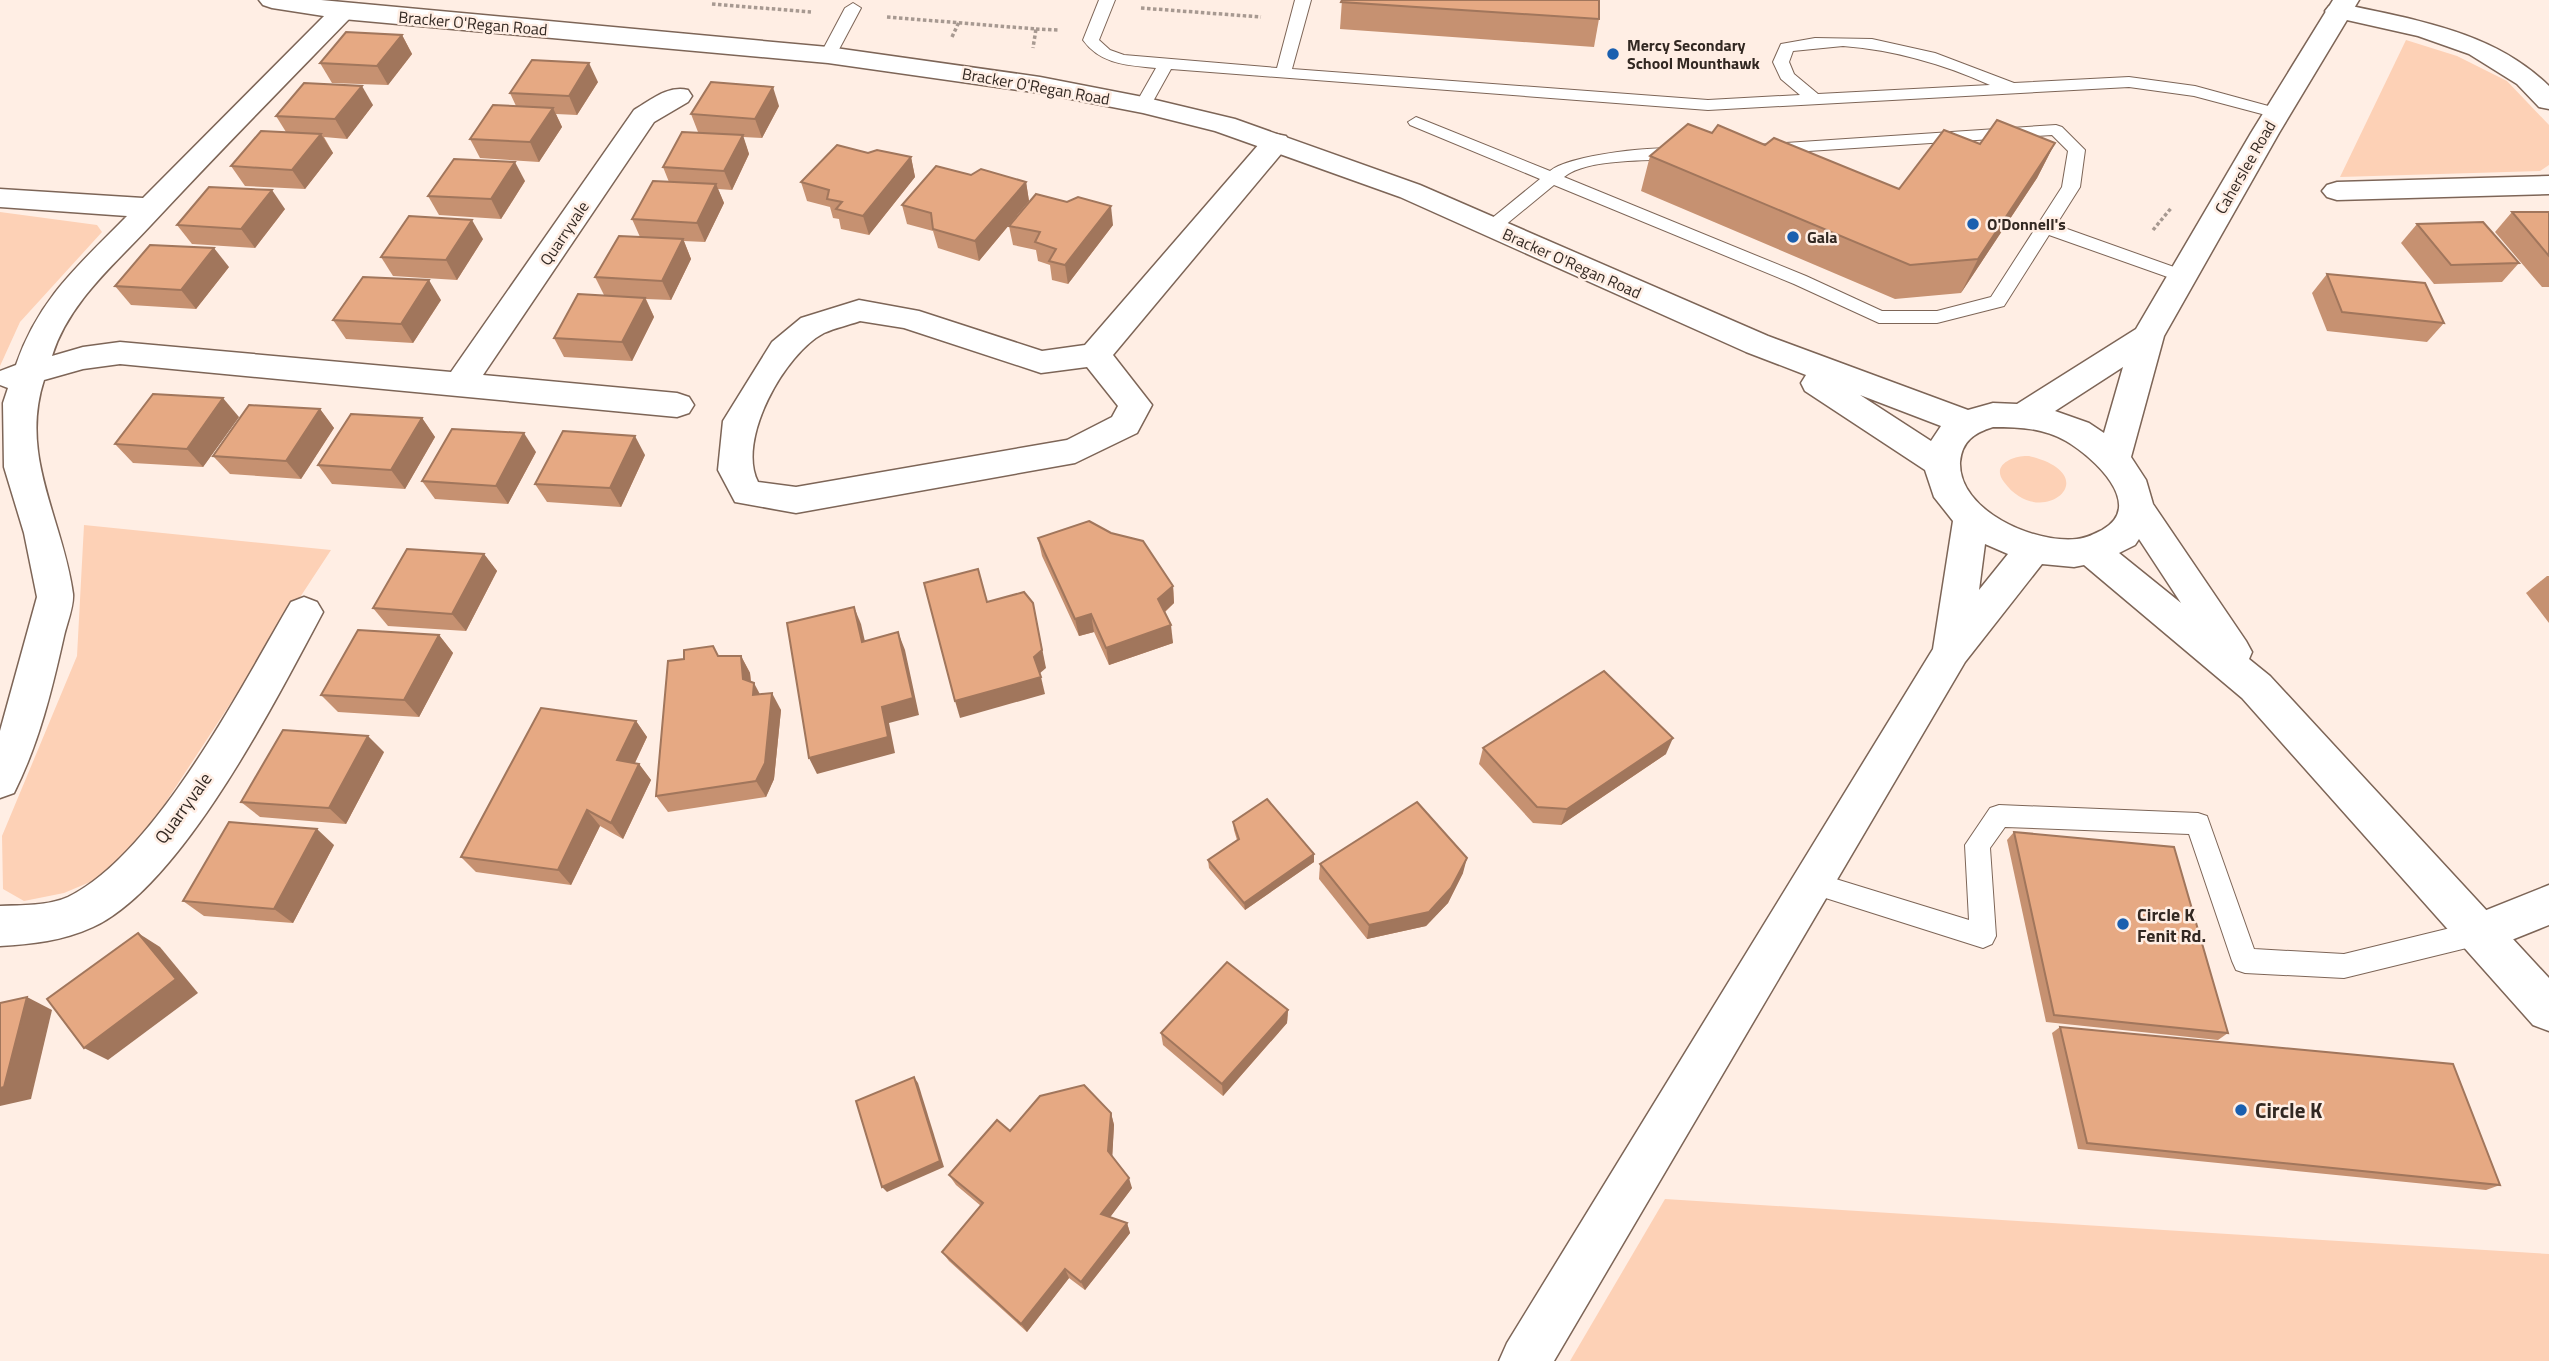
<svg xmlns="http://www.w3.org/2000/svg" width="2549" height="1361" font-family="'Titillium Web',sans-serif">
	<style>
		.green { fill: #fdd1b6 }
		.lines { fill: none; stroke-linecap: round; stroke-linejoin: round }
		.lane-casing { stroke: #7d6557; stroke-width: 2 }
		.street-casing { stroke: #7d6557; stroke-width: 3 }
		.secondary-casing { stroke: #7d6557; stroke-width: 3 }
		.path { stroke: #a79991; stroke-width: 3.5; stroke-dasharray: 3.5 2.5; stroke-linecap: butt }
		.lane { fill: #fff; fill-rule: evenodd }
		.street { fill: #fff; fill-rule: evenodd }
		.secondary { fill: #fff; fill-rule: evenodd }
		.wall { fill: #c69171 }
		.shaded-wall { fill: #a1765c }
		.building { fill: #e6a983; stroke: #a1765c; stroke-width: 2 }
		.poi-dot { fill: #1a5faf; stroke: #ffeee4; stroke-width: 2.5 }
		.labels { text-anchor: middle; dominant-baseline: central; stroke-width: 5; stroke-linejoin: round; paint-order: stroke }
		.far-street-label { font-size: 16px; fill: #322822; stroke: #ffeee4 }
		.far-poi-label { font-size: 16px; font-weight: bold; fill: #322822; stroke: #ffeee4; text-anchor: start }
		.street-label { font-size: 18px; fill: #322822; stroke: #ffeee4 }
		.poi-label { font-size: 18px; font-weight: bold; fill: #322822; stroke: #ffeee4; text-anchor: start }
		.near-poi-label { font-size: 21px; font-weight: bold; fill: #322822; stroke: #ffeee4; text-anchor: start }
	</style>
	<rect width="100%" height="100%" fill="#ffeee4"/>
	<!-- green -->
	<g class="green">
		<polygon points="2406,40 2457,56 2507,81 2549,125 2549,165 2540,171 2340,177"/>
		<polygon points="0,212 97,225 102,232 20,322 0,366"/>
		<path d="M2029,456C2109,475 2041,533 2004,482C1990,464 2015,455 2029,456Z"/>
		<polygon points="84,525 331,550 139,843 102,877 64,893 24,901 3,889 2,836 77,656"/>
		<polygon points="1665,1199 2549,1254 2549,1361 1570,1361"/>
	</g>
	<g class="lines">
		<defs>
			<g id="lane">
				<path d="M1099,0H1115L1099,40L1110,50L1124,55L1277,68L1295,0H1311L1292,69L1708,100L1800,95L1781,79L1773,62L1781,44L1815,38L1872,39L1935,53L2014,83L2129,77L2195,86L2283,110L2285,113L2277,118L2194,96L2129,87L1708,110L1171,69L1151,105L1143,110L1135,105L1156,68C1128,65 1101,65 1083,40ZM1843,46C1895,50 1943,64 1990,85L1818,94L1794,74L1789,62L1793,51Z"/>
				<polygon points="853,3 861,8 836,55 834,58 822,58 820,55 845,8"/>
				<path d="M1416,117L1550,171C1569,155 1662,144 1686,150L1688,154L1686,158L1680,159C1650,161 1587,158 1564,177L1806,276L1882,311H1937L1991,297L2062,187L2068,151L2052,135L1763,154L1755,149L1757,145L2056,125L2062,127L2085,150L2080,187L2056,225L2188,272L2191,276L2188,280H2176L2049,235L2004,306L1937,323H1879L1794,284L1554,185L1498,231H1486L1483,227L1486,223L1540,179L1410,125L1408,122Z"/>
				<polygon points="1999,805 2198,813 2207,816 2254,949 2344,954 2479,921 2488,925 2492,933 2488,941 2479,945 2344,978 2245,973 2236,970 2232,961 2189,834 2005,827 1990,848 1996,936 1992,944 1983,948 1813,894 1804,891 1800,883 1804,875 1813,872 1969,920 1965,845 1990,808"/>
			</g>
			<g id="street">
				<path d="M343,3L352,6L356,11L352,16C285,85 217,154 151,225C114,265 69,302 52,356L83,347L120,342L451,372L634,110C651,100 668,85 688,90L692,96L688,102L654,122L483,375L677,393L689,397L694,405L689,413L677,417L120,364L83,369L44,380C19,457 63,519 73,594C74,606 67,623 64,636C52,690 39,743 14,793L0,798V731L37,597L24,533L4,467L3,403L8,388L0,385V371L16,365C39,298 79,265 127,216L0,207V189L143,198L334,6Z"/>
				<path d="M2338,3C2413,20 2492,30 2549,86V109L2539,107L2517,84L2469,54L2418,36L2329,16L2325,11L2329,6Z"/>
				<path d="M1276,134L1286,136L1290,142L1286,148L1113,355L1152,405L1137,433L1075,463L796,513L735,502L718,470L723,421L772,342L801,318L859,300L919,311L1042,351L1085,345L1266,136ZM860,321L904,328L1041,373L1087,367L1118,406L1112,417L1067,440L796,487L758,482C736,440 785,353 824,333C835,328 849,325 860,321Z"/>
				<polygon points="2549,176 2549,194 2337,200 2327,197 2322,191 2327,185 2337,182"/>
				<path d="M304,597L317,602L323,612C277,698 182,886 93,927C63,941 32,944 0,946V906C22,905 48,906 68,897C156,854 242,685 291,602Z"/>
				<polygon points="2549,885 2549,925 2479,953 2464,947 2457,933 2464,919"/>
			</g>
			<path id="secondary" d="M259,0H321L828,47L1040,77L1143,97L1235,119L1420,185L1768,336L1968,410L1993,403L2017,404L2136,329L2251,133L2333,0H2359L2279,133L2164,336L2131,457L2146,480L2153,504L2246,641L2252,652L2249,659L2270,676L2549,978V1031L2533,1025L2242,698L2084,565L2074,567L2042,564L1965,662L1554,1361H1499L1507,1343L1933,649L1953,521L1934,497L1925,470L1805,391L1801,383L1806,375L1746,352L1400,197L1215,131L1143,113L1040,93L828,63L343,19L272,8L263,5ZM2123,367L2104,433L2089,423L2055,411ZM1860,395L1941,426L1931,441ZM1993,427C2019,427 2043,428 2066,441C2092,456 2147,505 2102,530C2094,534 2087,538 2077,539C2035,544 1958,511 1960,462C1962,441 1974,433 1993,427ZM2139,539L2181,603L2119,553L2135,545ZM1985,544L2008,554L1979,590Z"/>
		</defs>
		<!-- lane casing -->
		<use href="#lane" class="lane-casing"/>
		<!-- street casing -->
		<use href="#street" class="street-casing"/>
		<!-- secondary casing -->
		<use href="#secondary" class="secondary-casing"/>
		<!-- path -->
		<g class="path">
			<polyline points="712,4 811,12"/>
			<polyline points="1141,8 1261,17"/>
			<polyline points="887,17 1036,29 1033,48"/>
			<polyline points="1036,29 1059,30"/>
			<polyline points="952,37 959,22"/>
			<polyline points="2153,230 2172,207"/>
		</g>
		<!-- lane -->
		<use href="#lane" class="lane"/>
		<!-- street -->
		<use href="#street" class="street"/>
		<!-- secondary -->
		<use href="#secondary" class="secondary"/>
	</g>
	<!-- wall -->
	<g class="wall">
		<polygon points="1342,0 1599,19 1594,47 1340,29"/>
		<polygon points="402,35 412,54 388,85 332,83 320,63"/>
		<polygon points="598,82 577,115 556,114 562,127 539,162 480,158 470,139 516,106 510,93"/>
		<polygon points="373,105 347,139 324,137 333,153 305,189 245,186 231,166 286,132 276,116"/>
		<polygon points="779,106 762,138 743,137 749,154 732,190 718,189 724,203 705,242 684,241 691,259 671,300 646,299 654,317 632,361 564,357 554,338 604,295 595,277 640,237 632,219 669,182 663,167 698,132 691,114"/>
		<polygon points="1712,133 1899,189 1980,144 2055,143 2037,178 1961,293 1895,299 1641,191 1650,156"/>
		<polygon points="868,153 911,157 915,177 869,235 841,229 839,219 833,218 830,207 807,201 801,182"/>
		<polygon points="971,175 1026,182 1029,201 979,261 938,248 933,231 907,224 902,205"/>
		<polygon points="525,181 501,219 439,215 428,196"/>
		<polygon points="285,209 255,248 192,244 177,225"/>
		<polygon points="2512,212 2549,212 2549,287 2542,287 2495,232"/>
		<polygon points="2417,224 2519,263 2502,282 2434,284 2401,243"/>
		<polygon points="1113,225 1068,284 1052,280 1050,265 1038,261 1036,250 1013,245 1009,226"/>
		<polygon points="483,239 457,280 393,276 381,257"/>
		<polygon points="229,267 196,309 131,305 115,286"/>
		<polygon points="2327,274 2444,323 2427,342 2327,331 2312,293"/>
		<polygon points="441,300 413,343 346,339 333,320"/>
		<polygon points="320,409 334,428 301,479 230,474 213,456"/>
		<polygon points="239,417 203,467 133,463 115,444"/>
		<polygon points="422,418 435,437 405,489 332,484 318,465"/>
		<polygon points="536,452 508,504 435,499 422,481"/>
		<polygon points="645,455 621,507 547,502 535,484"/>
		<polygon points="1038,538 1173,586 1174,603 1165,612 1173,643 1109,665 1094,632 1079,636 1042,556"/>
		<polygon points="484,554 497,571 466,631 388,626 373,608"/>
		<polygon points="2547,576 2549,576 2549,623 2526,593"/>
		<polygon points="439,635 453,653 419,717 338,712 321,695"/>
		<polygon points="718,656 741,656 750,673 751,682 760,695 781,710 774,779 766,797 668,812 656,796"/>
		<polygon points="636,721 647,737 635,763 639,764 651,780 623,839 600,826 571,885 476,872 461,857"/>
		<polygon points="1483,748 1666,754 1561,825 1533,823 1479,764"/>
		<polygon points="384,752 346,824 260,817 241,802"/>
		<polygon points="1233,822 1314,862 1245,910 1209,868 1208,860 1237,840 1234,830"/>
		<polygon points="2014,832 2228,1033 2218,1040 2046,1022 2007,840"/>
		<polygon points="334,845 293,923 204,916 183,901"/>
		<polygon points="1320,864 1463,873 1448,903 1426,926 1367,939 1319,879"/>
		<polygon points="1288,1010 1287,1023 1223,1096 1163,1045 1161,1033"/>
		<polygon points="2060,1027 2500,1185 2486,1190 2078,1149 2052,1033"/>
		<polygon points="1111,1113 1114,1125 1112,1156 1132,1188 1110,1217 1127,1223 1130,1233 1085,1290 1069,1278 1027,1332 949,1261 942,1252 981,1206 956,1185 949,1175 1010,1131"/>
	</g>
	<!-- shaded-wall -->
	<g class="shaded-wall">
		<polygon points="402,35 412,54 388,85 377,66"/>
		<polygon points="589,63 598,82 577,115 569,96"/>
		<polygon points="362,86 373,105 347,139 335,119"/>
		<polygon points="773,87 779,106 762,138 755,119"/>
		<polygon points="553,108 562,127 539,162 530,142"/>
		<polygon points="321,134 333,153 305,189 292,170"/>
		<polygon points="743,135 749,154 732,190 724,171"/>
		<polygon points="2055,143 2037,178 1961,293 1978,259"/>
		<polygon points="911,157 915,177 869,235 863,216"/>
		<polygon points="515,162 525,181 501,219 491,199"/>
		<polygon points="1026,182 1029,201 979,261 975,241"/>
		<polygon points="716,184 724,203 705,242 697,223"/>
		<polygon points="272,190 285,209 255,248 241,229"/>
		<polygon points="1111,206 1113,225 1068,284 1065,265"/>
		<polygon points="472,220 483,239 457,280 446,260"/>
		<polygon points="683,239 691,259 671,300 662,281"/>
		<polygon points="214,248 229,267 196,309 181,290"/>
		<polygon points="429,280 441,300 413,343 401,324"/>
		<polygon points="645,298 654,317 632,361 622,342"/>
		<polygon points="223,398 239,417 203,467 187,449"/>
		<polygon points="320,409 334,428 301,479 286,461"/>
		<polygon points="422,418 435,437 405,489 391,470"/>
		<polygon points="524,433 536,452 508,504 496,486"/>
		<polygon points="635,436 645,455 621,507 610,488"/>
		<polygon points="484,554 497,571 466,631 452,614"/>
		<polygon points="1173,586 1174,603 1160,616 1158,599"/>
		<polygon points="1033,603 1046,668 1039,674 1034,657"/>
		<polygon points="854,607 861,624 869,659 862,642"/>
		<polygon points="1091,614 1094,632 1079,636 1075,619"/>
		<polygon points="1171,625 1173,643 1109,665 1106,648"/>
		<polygon points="898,632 905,650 919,715 889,723 895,753 817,774 809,758 882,707"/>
		<polygon points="439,635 453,653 419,717 404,700"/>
		<polygon points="741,656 750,673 752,696 743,679"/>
		<polygon points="1041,677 1045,694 960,718 955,701"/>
		<polygon points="754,683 763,700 753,695"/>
		<polygon points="772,693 781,710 774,779 766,797 756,781"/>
		<polygon points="636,721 647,737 628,777 617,760"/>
		<polygon points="368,736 384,752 346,824 329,808"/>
		<polygon points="1673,738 1666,754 1561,825 1567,809"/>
		<polygon points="639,764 651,780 623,839 611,823"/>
		<polygon points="587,810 600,826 571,885 558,870"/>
		<polygon points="317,829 334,845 293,923 274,909"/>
		<polygon points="1314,854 1314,862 1245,910 1244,903"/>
		<polygon points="1467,858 1463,873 1448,903 1426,926 1367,939 1369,925"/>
		<polygon points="138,933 160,947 198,993 108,1060 84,1048"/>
		<polygon points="27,997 52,1010 31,1099 0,1106 0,1088"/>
		<polygon points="1288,1010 1287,1023 1223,1096 1222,1084"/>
		<polygon points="914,1077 918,1083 944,1167 887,1192 882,1187"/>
		<polygon points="1111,1113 1114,1125 1112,1162 1108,1151"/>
		<polygon points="1129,1178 1132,1188 1105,1224 1101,1214"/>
		<polygon points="1127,1223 1130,1233 1085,1290 1081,1282"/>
		<polygon points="1065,1269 1069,1278 1027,1332 1021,1324"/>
	</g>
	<!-- building -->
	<g class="building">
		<polygon points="1342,0 1599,0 1599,19 1341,2"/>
		<polygon points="346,32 402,35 377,66 320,63"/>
		<polygon points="532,60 589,63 569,96 510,93"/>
		<polygon points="711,82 773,87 755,119 691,114"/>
		<polygon points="304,83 362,86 335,119 276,116"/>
		<polygon points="493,105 553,108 530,142 470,139"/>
		<polygon points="1997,120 2055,143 1978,259 1910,265 1650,156 1688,124 1712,133 1718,125 1765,145 1774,138 1899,189 1944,130 1980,144"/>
		<polygon points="261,131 321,134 292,170 231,166"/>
		<polygon points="682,132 743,135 724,171 663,167"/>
		<polygon points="837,145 868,153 877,150 911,157 863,216 836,209 842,202 827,199 829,190 801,182"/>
		<polygon points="454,159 515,162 491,199 428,196"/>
		<polygon points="936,166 971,175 981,169 1026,182 975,241 933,229 931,213 902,205"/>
		<polygon points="653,181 716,184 697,223 632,219"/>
		<polygon points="209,187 272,190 241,229 177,225"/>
		<polygon points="1036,194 1067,202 1078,197 1111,206 1065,265 1049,261 1056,249 1035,242 1040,232 1009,226"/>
		<polygon points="2512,212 2549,212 2549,256"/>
		<polygon points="409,216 472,220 446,260 381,257"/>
		<polygon points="2483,222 2519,263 2451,265 2417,224"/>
		<polygon points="619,236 683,239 662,281 595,277"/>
		<polygon points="150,245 214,248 181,290 115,286"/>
		<polygon points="2327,274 2425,283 2444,323 2342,312"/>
		<polygon points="363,277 429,280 401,324 333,320"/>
		<polygon points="578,294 645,298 622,342 554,338"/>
		<polygon points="153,394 223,398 187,449 115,444"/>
		<polygon points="249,405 320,409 286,461 213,456"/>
		<polygon points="351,414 422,418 391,470 318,465"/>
		<polygon points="452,429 524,433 496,486 422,481"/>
		<polygon points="563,431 635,436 610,488 535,484"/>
		<polygon points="1089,521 1111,533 1143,541 1173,586 1158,599 1171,625 1106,648 1091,614 1075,619 1038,538"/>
		<polygon points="407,549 484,554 452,614 373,608"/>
		<polygon points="978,569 987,602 1024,592 1033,603 1042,650 1034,657 1041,677 955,701 924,583"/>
		<polygon points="854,607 862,642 898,632 913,698 882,707 888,737 809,758 787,623"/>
		<polygon points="358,630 439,635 404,700 321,695"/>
		<polygon points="713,646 718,656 741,656 743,679 754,683 753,695 772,693 765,763 756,781 656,796 668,661 684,659 684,650"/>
		<polygon points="1604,671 1673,738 1567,809 1537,807 1483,748"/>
		<polygon points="541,708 636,721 617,760 639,764 611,823 587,810 558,870 461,857"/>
		<polygon points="283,730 368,736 329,808 241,802"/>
		<polygon points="1267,799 1314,854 1244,903 1208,860 1239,839 1233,822"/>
		<polygon points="1417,802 1467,858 1451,888 1429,912 1369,925 1320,864"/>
		<polygon points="229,822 317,829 274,909 183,901"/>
		<polygon points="2014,832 2174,847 2228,1033 2054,1015"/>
		<polygon points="138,933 176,979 84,1048 47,999"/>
		<polygon points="1227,962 1288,1010 1222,1084 1161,1033"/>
		<polygon points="27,997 4,1087 0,1088 0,1003"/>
		<polygon points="2060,1027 2453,1064 2500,1185 2087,1143"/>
		<polygon points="914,1077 940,1161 882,1187 856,1101"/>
		<polygon points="1084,1085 1111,1113 1108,1151 1129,1178 1101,1214 1127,1223 1081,1282 1065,1269 1021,1324 942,1252 983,1203 949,1175 997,1120 1010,1131 1040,1096"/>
	</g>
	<!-- markers -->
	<g class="poi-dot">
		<circle cx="1613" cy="54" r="7"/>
		<circle cx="1973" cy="224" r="7"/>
		<circle cx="1793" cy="237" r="7"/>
		<circle cx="2123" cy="924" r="7"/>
		<circle cx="2241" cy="1110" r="7"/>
	</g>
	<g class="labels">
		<!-- far-street labels -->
		<g class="far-street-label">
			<text transform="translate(473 23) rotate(5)">Bracker O'Regan Road</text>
			<text transform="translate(1036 86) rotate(10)">Bracker O'Regan Road</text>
			<text transform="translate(2245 167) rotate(-60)">Caherslee Road</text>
			<text transform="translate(564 233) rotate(-56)">Quarryvale</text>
			<text transform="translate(1572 263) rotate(24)">Bracker O'Regan Road</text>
		</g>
		<!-- far-poi labels -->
		<g class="far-poi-label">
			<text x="1627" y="45">Mercy Secondary<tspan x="1627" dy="18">School Mounthawk</tspan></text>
			<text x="1987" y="224">O'Donnell's</text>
			<text x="1807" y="237">Gala</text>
		</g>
		<!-- street labels -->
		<g class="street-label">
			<text transform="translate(183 808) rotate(-54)">Quarryvale</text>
		</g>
		<!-- poi labels -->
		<g class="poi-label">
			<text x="2137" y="914">Circle K<tspan x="2137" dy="21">Fenit Rd.</tspan></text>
		</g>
		<!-- near-poi labels -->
		<g class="near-poi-label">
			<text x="2255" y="1110">Circle K</text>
		</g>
	</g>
</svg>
